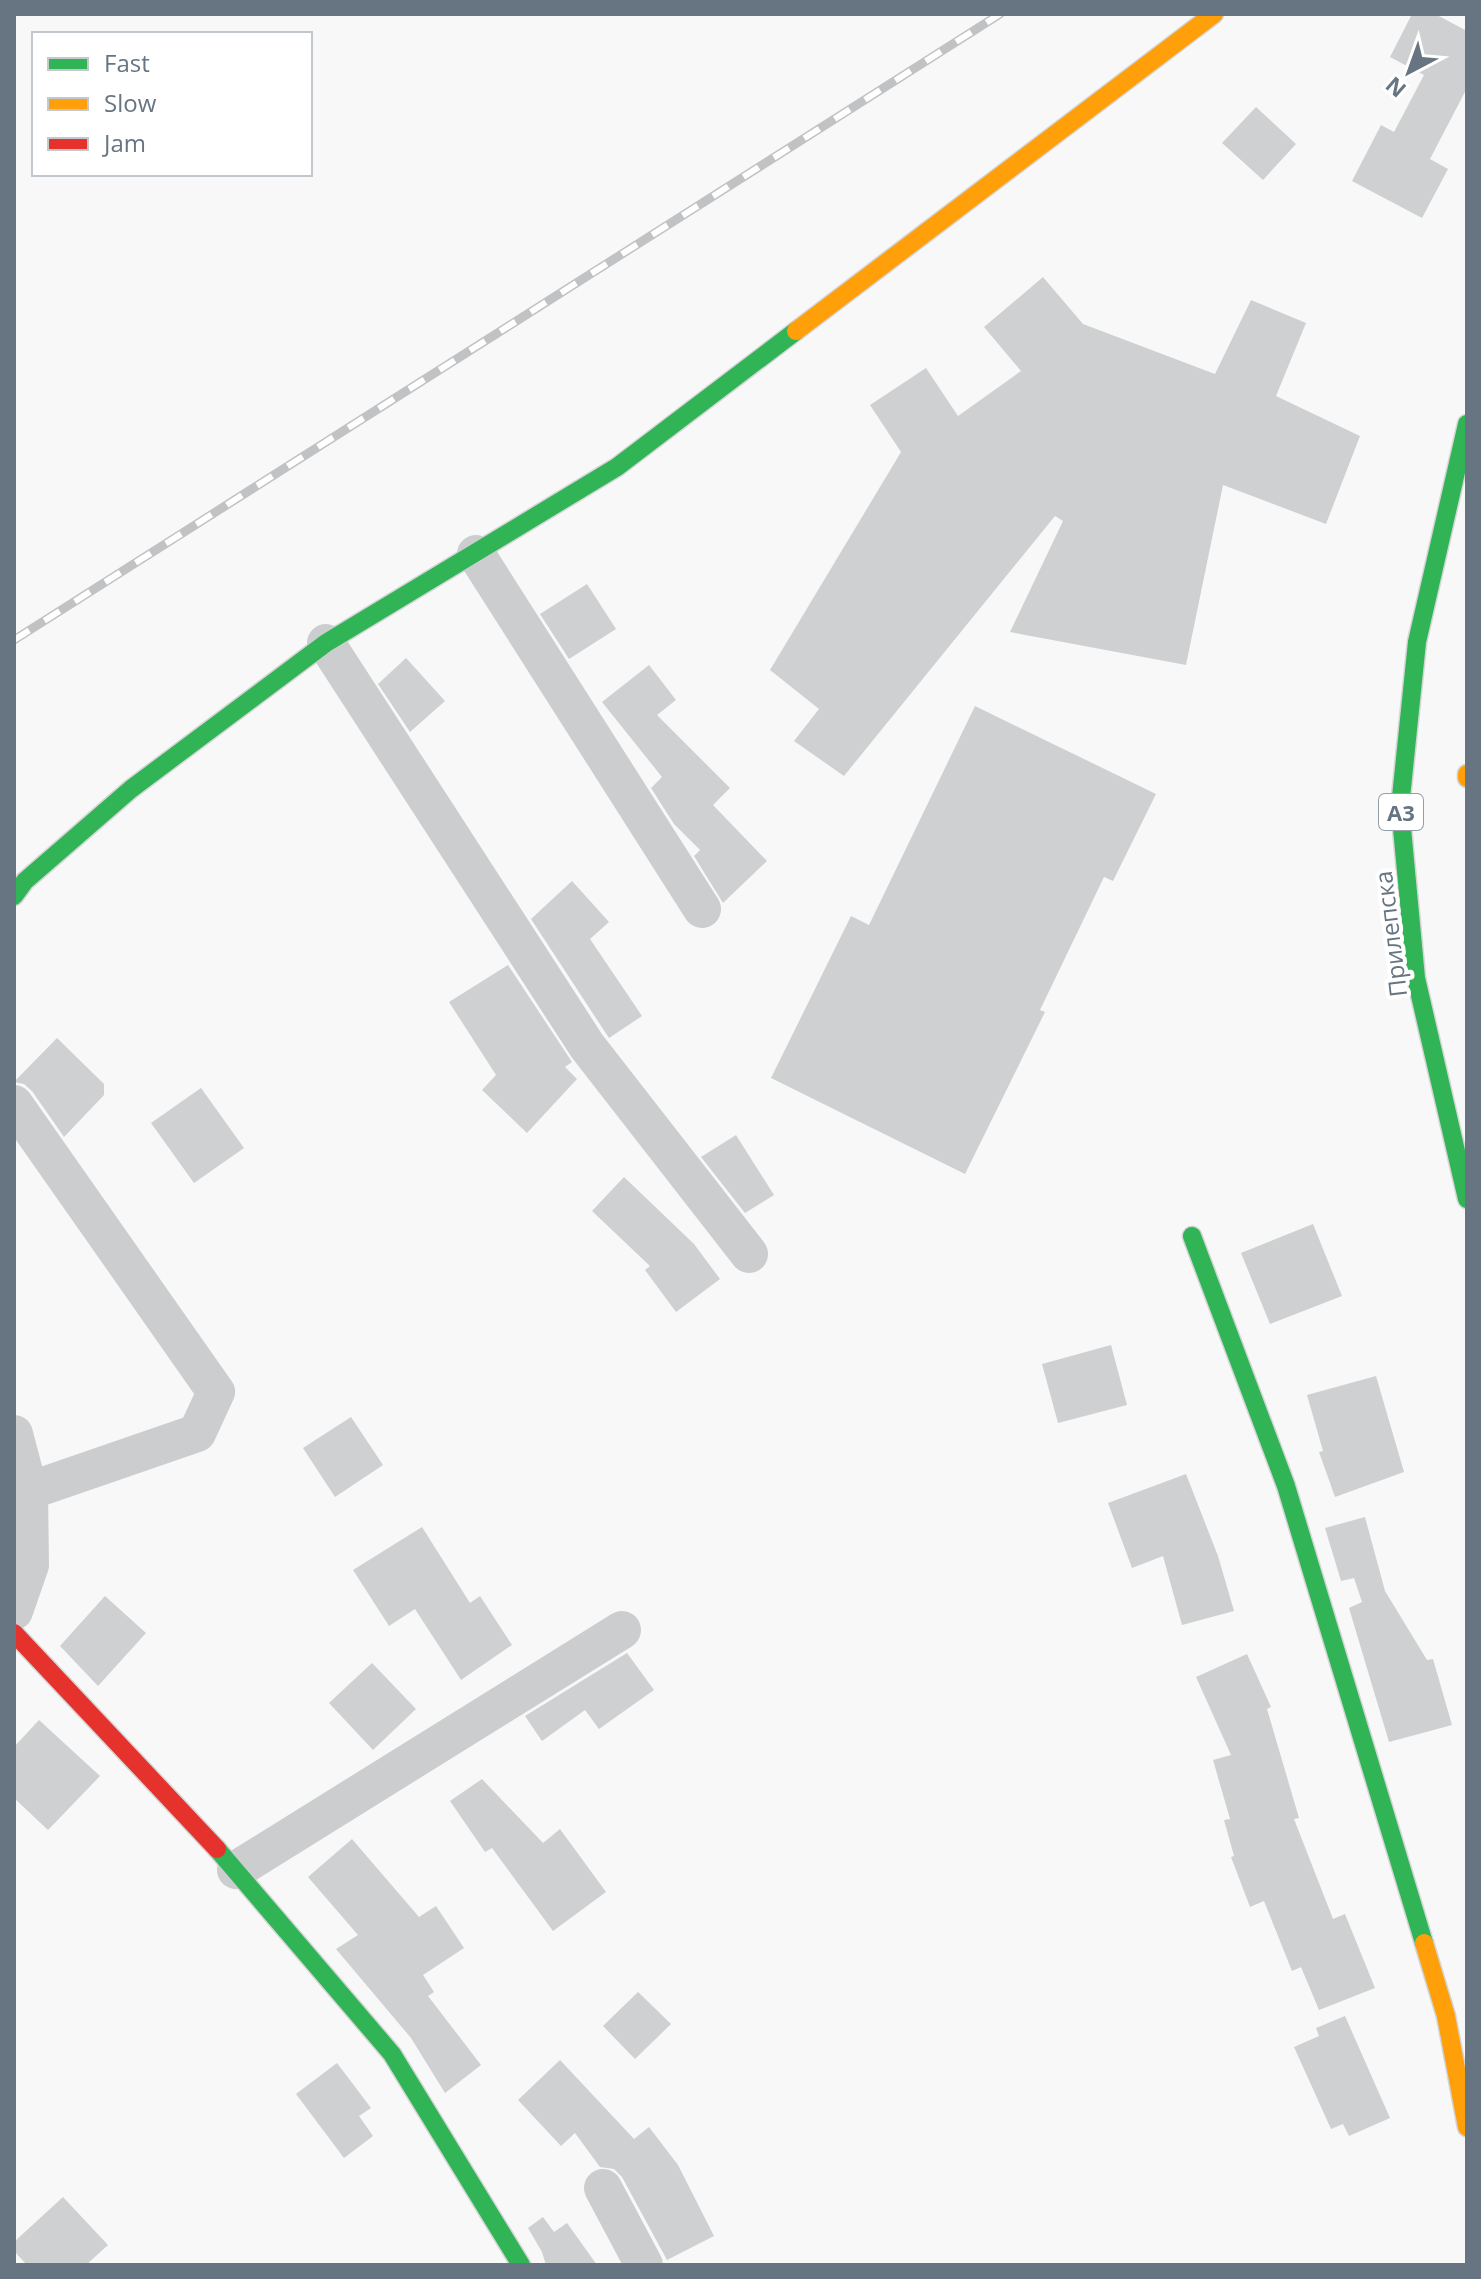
<svg xmlns="http://www.w3.org/2000/svg" width="1481" height="2279" font-family="'Open Sans',sans-serif">
	<style>
		.building { fill: #cfd0d1 }
		.lines { fill: none; stroke-linecap: round; stroke-linejoin: round }
		.fast-casing { stroke: #d4d5d6; stroke-width: 21 }
		.slow-casing { stroke: #d4d5d6; stroke-width: 21 }
		.jam-casing { stroke: #d4d5d6; stroke-width: 21 }
		.street { stroke: #cbcdce; stroke-width: 38 }
		.fast { stroke: #30b455; stroke-width: 18 }
		.slow { stroke: #ff9f0a; stroke-width: 18 }
		.jam { stroke: #e5322d; stroke-width: 18 }
		.rail-casing { stroke: #c1c2c4; stroke-width: 9 }
		.rail { stroke: #fff; stroke-width: 6; stroke-dasharray: 18; stroke-linecap: butt }
		.labels { text-anchor: middle; dominant-baseline: central; stroke-width: 8; stroke-linejoin: round; paint-order: stroke }
		.shield { fill: #fff; stroke: #949ea7; stroke-width: 2 }
		.shield-label { font-size: 22px; font-weight: bold; fill: #667581 }
		.street-label { font-size: 24px; fill: #667581; stroke: #fff }
	</style>
	<rect width="100%" height="100%" fill="#f8f8f8"/>
	<!-- building -->
	<g class="building">
		<polygon points="1412,14 1435,14 1467,31 1467,88 1430,159 1448,169 1422,218 1352,181 1381,125 1394,132 1424,75 1390,57"/>
		<polygon points="1256,107 1296,144 1263,180 1222,143"/>
		<polygon points="1043,277 1083,324 1215,374 1251,300 1306,323 1276,396 1360,436 1326,524 1223,485 1186,665 1010,632 1063,521 1055,516 844,776 794,741 819,709 770,670 901,452 870,405 926,368 958,416 1021,371 984,327"/>
		<polygon points="587,584 616,629 569,659 540,614"/>
		<polygon points="406,658 445,701 410,732 378,684"/>
		<polygon points="649,665 676,700 657,715 730,788 713,805 767,861 723,903 694,856 700,850 674,824 651,788 662,777 602,702"/>
		<polygon points="975,706 1156,794 1113,881 1104,877 1040,1010 1045,1012 965,1174 771,1078 851,916 869,925"/>
		<polygon points="572,881 609,922 590,939 642,1016 609,1038 531,919"/>
		<polygon points="508,965 572,1062 565,1067 577,1079 527,1133 482,1090 496,1075 449,1002"/>
		<polygon points="57,1038 104,1084 104,1095 64,1137 32,1091 24,1084 14,1082"/>
		<polygon points="201,1088 244,1148 194,1183 151,1123"/>
		<polygon points="736,1135 774,1195 745,1213 701,1157"/>
		<polygon points="624,1177 694,1244 720,1279 676,1312 645,1270 650,1266 592,1211"/>
		<polygon points="1313,1224 1342,1296 1270,1324 1241,1253"/>
		<polygon points="1111,1345 1127,1405 1058,1423 1042,1364"/>
		<polygon points="1376,1376 1404,1472 1335,1497 1319,1452 1323,1451 1307,1395"/>
		<polygon points="351,1417 383,1465 335,1497 303,1448"/>
		<polygon points="1186,1474 1218,1556 1234,1611 1182,1625 1163,1556 1132,1568 1108,1503"/>
		<polygon points="1365,1517 1385,1591 1427,1660 1433,1659 1452,1725 1389,1742 1349,1608 1362,1602 1354,1578 1341,1581 1325,1528"/>
		<polygon points="422,1527 470,1603 480,1596 512,1645 461,1680 415,1609 389,1626 353,1570"/>
		<polygon points="105,1596 146,1633 98,1686 60,1646"/>
		<polygon points="627,1653 654,1690 599,1729 585,1710 542,1741 525,1716"/>
		<polygon points="1247,1654 1271,1707 1267,1709 1299,1818 1294,1819 1333,1919 1345,1914 1375,1988 1319,2010 1301,1967 1292,1971 1264,1901 1250,1907 1231,1857 1234,1856 1224,1820 1230,1819 1213,1760 1231,1755 1196,1677"/>
		<polygon points="372,1663 416,1709 373,1750 329,1703"/>
		<polygon points="39,1720 100,1776 48,1830 14,1798 14,1747"/>
		<polygon points="482,1779 543,1843 560,1829 606,1892 553,1931 492,1848 485,1852 450,1801"/>
		<polygon points="352,1839 419,1917 436,1906 464,1948 423,1975 434,1992 428,1996 481,2065 445,2093 411,2038 336,1949 358,1935 308,1877"/>
		<polygon points="638,1992 671,2024 635,2059 603,2026"/>
		<polygon points="1345,2016 1390,2118 1349,2136 1343,2124 1331,2129 1294,2047 1319,2036 1316,2028"/>
		<polygon points="560,2060 634,2139 649,2127 678,2165 714,2236 667,2260 622,2177 614,2169 600,2167 575,2133 561,2146 518,2100"/>
		<polygon points="337,2063 371,2108 359,2116 373,2136 344,2158 296,2094"/>
		<polygon points="63,2197 108,2245 86,2265 27,2265 14,2251 14,2242"/>
		<polygon points="543,2217 554,2232 567,2223 597,2265 546,2265 542,2252 528,2228"/>
	</g>
	<g class="lines">
		<defs>
			<g id="fast">
				<polyline points="1467,424 1417,642 1400,807 1416,978 1467,1199"/>
				<polyline points="14,896 25,881 131,789 326,643 617,467 796,331"/>
				<polyline points="1192,1236 1286,1486 1424,1943"/>
				<polyline points="217,1849 392,2054 521,2265"/>
			</g>
			<g id="slow">
				<polyline points="796,331 1214,14"/>
				<polyline points="1467,774 1467,778"/>
				<polyline points="1424,1943 1446,2016 1467,2127"/>
			</g>
			<polyline id="jam" points="14,1633 217,1849"/>
		</defs>
		<!-- fast casing -->
		<use href="#fast" class="fast-casing"/>
		<!-- slow casing -->
		<use href="#slow" class="slow-casing"/>
		<!-- jam casing -->
		<use href="#jam" class="jam-casing"/>
		<!-- street -->
		<g class="street">
			<polyline points="476,554 702,909"/>
			<polyline points="326,643 587,1046 749,1254"/>
			<polyline points="14,1104 216,1392 197,1433 29,1491"/>
			<polyline points="14,1434 29,1491 30,1565 14,1611"/>
			<polyline points="236,1870 622,1630"/>
			<polyline points="603,2188 644,2265"/>
		</g>
		<!-- fast -->
		<use href="#fast" class="fast"/>
		<!-- slow -->
		<use href="#slow" class="slow"/>
		<!-- jam -->
		<use href="#jam" class="jam"/>
		<defs>
			<polyline id="rail" points="14,640 1000,14"/>
		</defs>
		<!-- rail casing -->
		<use href="#rail" class="rail-casing"/>
		<!-- rail -->
		<use href="#rail" class="rail"/>
	</g>
	<g class="labels">
		<!-- shield labels -->
		<rect class="shield" x="1379" y="794" width="44" height="36" rx="6"/>
		<g class="shield-label">
			<text x="1401" y="812">A3</text>
		</g>
		<!-- street labels -->
		<g class="street-label">
			<text transform="translate(1390 934) rotate(-97)">Прилепска</text>
		</g>
	</g>
	<!-- border -->
	<rect width="1481" height="2279" fill="none" stroke="#667581" stroke-width="32"/>
	<!-- legend -->
	<rect x="32" y="32" width="280" height="144" fill="#ffffff" stroke="#c2c8cd" stroke-width="2"/>
	<rect x="48" y="58" width="40" height="12" fill="#30b455" stroke="#c2c8cd" stroke-width="2"/>
	<text x="104" y="72" font-size="24" fill="#667581">Fast</text>
	<rect x="48" y="98" width="40" height="12" fill="#ff9f0a" stroke="#c2c8cd" stroke-width="2"/>
	<text x="104" y="112" font-size="24" fill="#667581">Slow</text>
	<rect x="48" y="138" width="40" height="12" fill="#e5322d" stroke="#c2c8cd" stroke-width="2"/>
	<text x="104" y="152" font-size="24" fill="#667581">Jam</text>
	<!-- north arrow -->
	<g transform="translate(1409 72) rotate(221)" stroke="#ffffff" stroke-width="6" paint-order="stroke">
	<path d="M0-6L14 30L0 20L-14 30Z" fill="#667581"/>
	<text y="-12" font-size="22" font-weight="bold" text-anchor="middle" fill="#667581">N</text>
	</g>
</svg>
